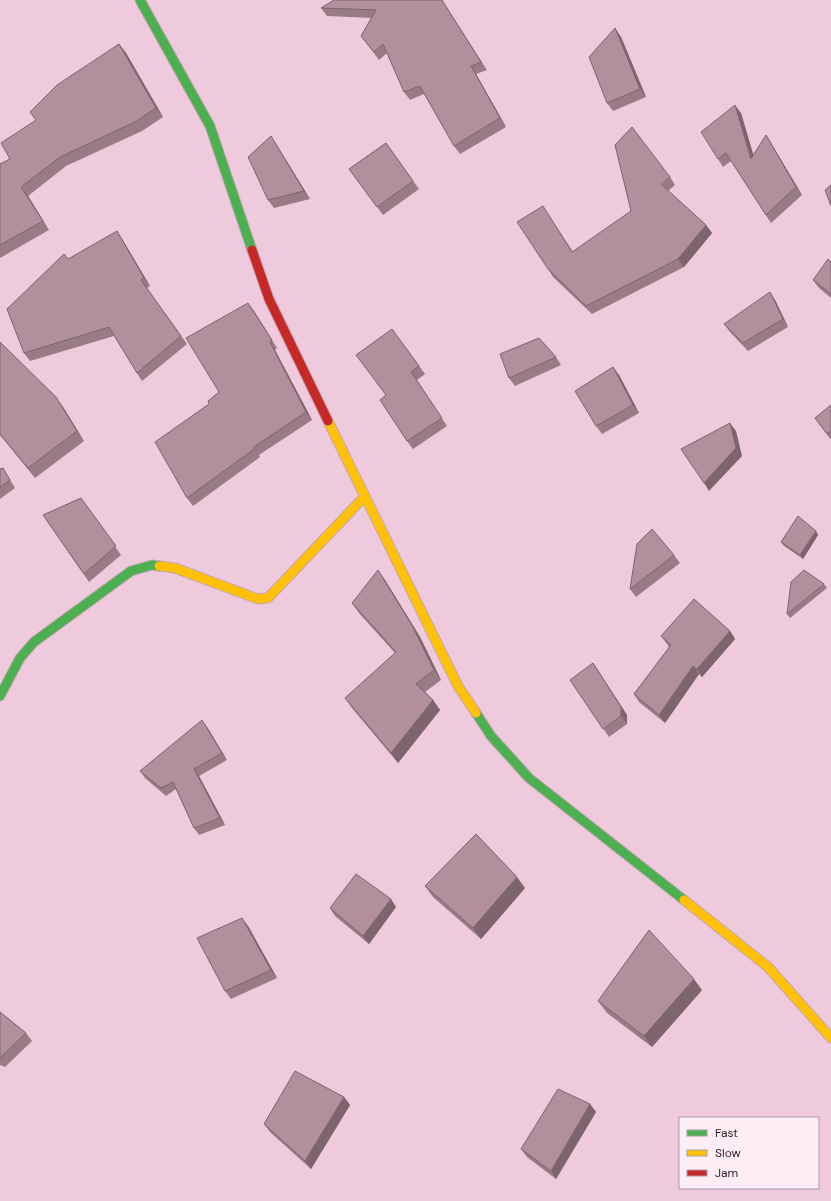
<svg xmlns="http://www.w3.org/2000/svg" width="831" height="1201" font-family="'DM Sans',sans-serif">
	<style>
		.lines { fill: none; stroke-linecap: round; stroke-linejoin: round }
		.fast-casing { stroke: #c4a6b6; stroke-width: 11 }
		.slow-casing { stroke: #c4a6b6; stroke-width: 11 }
		.jam-casing { stroke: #c4a6b6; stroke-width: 11 }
		.fast { stroke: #4caf50; stroke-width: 9 }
		.slow { stroke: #ffc107; stroke-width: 9 }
		.jam { stroke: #c62828; stroke-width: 9 }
		.wall { fill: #997b86 }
		.shaded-wall { fill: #7d646d }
		.building { fill: #b28f9c; stroke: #7d646d }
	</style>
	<rect width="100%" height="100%" fill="#efc9dc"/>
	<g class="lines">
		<defs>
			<g id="fast">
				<polyline points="140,0 210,126 252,250"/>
				<polyline points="0,696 20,658 34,642 131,571 152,565 159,566"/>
				<polyline points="476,713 491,736 529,778 684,900"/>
			</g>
			<g id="slow">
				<polyline points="328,421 458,686 476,713"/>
				<polyline points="159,566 175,568 258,599 268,598 365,496"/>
				<polyline points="684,900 768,967 831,1038"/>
			</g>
			<polyline id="jam" points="252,250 269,299 328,421"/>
		</defs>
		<!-- fast casing -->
		<use href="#fast" class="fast-casing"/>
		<!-- slow casing -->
		<use href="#slow" class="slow-casing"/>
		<!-- jam casing -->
		<use href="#jam" class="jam-casing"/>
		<!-- fast -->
		<use href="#fast" class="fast"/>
		<!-- slow -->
		<use href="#slow" class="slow"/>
		<!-- jam -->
		<use href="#jam" class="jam"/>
	</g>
	<!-- wall -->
	<g class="wall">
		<polygon points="334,0 442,0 487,70 476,74 506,127 460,154 454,146 424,94 410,100 404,92 387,53 379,60 361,36 372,18 327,16 321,8"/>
		<polygon points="621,37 646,97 613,111 607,103"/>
		<polygon points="119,44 126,53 163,117 142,131 66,166 28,196 49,230 0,258 0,164 10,159 36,120"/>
		<polygon points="741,113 753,155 766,135 771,143 802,195 771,223 731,161 723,167 718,159"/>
		<polygon points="386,143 419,189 383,215 349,169"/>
		<polygon points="276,144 310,199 274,208 268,200"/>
		<polygon points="670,177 675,185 668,191 706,225 712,233 684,267 592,314 553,277 548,269 548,214 573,252 631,211"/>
		<polygon points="122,239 150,286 147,288 187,344 142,381 137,373 114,336 30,361 24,353 68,259"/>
		<polygon points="831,262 831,298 819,288 813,280"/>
		<polygon points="775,300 788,327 748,351 730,332 724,324"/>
		<polygon points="254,311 277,348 275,350 312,420 259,455 260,457 193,506 187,498 209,404 219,392"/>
		<polygon points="392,329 425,374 417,380 447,426 413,449 407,441"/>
		<polygon points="0,342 63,407 84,441 35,478 0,435"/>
		<polygon points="556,357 561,365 515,386 509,378"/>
		<polygon points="619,375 639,413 602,434 596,426"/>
		<polygon points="831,405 831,440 815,418"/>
		<polygon points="3,468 15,488 0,499 0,469"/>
		<polygon points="81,498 121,555 89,582 43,515"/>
		<polygon points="816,531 818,535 803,559 784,546 781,542"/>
		<polygon points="674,555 680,563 636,597 630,589"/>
		<polygon points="385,580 420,637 441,680 425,692 433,700 440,710 398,763 352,708 345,698 395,653 359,613 352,603"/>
		<polygon points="824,584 827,588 790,618 787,614"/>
		<polygon points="730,631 735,639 702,677 699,674 665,723 639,702 634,694 669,647 667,644 661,636"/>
		<polygon points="593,663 627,715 627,724 609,737 570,680"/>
		<polygon points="207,727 227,760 199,776 225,825 199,835 194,828 176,789 166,796 145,778 140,771"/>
		<polygon points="425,886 525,888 481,939 433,897"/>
		<polygon points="396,907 369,944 335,916 330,908"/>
		<polygon points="248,926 277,978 231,999 225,991"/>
		<polygon points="702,990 652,1047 607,1013 598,1001"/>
		<polygon points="0,1012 26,1033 32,1041 5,1067 0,1065"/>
		<polygon points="344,1097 350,1105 311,1169 270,1132 264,1124"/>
		<polygon points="590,1104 596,1112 556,1179 527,1157 521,1149"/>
	</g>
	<!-- shaded-wall -->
	<g class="shaded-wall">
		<polygon points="615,28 621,37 646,97 640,89"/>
		<polygon points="119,44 126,53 163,117 156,108"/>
		<polygon points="471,66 476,74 506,127 500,118"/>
		<polygon points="735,105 741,113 757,167 751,159"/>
		<polygon points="766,135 771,143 802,195 796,187"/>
		<polygon points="271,136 276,144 310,199 304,191"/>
		<polygon points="21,187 28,196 49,230 43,221"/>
		<polygon points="706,225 712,233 684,267 678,259"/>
		<polygon points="117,231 122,239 150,286 144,278"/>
		<polygon points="770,292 775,300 788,327 783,319"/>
		<polygon points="248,303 254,311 277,348 272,340"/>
		<polygon points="270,342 275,350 312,420 306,412"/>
		<polygon points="613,367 619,375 639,413 633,405"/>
		<polygon points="56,397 63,407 84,441 77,431"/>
		<polygon points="730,423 736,431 742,456 709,491 704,483"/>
		<polygon points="816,531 818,535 803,559 800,555"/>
		<polygon points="378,570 385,580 420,637 441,680 434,670"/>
		<polygon points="730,631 735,639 702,677 697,669"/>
		<polygon points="593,663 627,715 627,724 621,716"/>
		<polygon points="693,666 699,674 665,723 659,715"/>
		<polygon points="433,700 440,710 398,763 391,753"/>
		<polygon points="202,720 207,727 227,760 222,753"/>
		<polygon points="194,769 199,776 225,825 220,818"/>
		<polygon points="517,877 525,888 481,939 473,928"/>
		<polygon points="391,899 396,907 369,944 363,936"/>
		<polygon points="242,918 248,926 277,978 271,970"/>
		<polygon points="694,979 702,990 652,1047 644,1036"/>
		<polygon points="344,1097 350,1105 311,1169 305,1161"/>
		<polygon points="590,1104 596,1112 556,1179 551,1171"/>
	</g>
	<!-- building -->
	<g class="building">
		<polygon points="334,0 442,0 481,62 471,66 500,118 454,146 420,86 404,92 383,44 374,52 361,36 376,10 321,8"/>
		<polygon points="615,28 640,89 607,103 589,57"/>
		<polygon points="119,44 156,108 135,122 60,157 21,187 43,221 0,245 0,164 10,159 1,143 36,120 30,112 57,85"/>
		<polygon points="735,105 751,159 766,135 796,187 766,215 726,153 718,159 701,132"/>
		<polygon points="632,127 670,177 661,184 706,225 678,259 586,306 548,269 517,222 543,206 572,252 631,211 615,145"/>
		<polygon points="271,136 304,191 268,200 248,157"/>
		<polygon points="386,143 413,181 377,207 349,169"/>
		<polygon points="831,185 831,206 825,190"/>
		<polygon points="117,231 144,278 141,280 181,336 137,373 109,327 24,353 7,309 64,254 68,259"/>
		<polygon points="828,259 831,262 831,294 813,280"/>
		<polygon points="770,292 783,319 743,343 724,324"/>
		<polygon points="248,303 272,340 270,342 306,412 254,447 254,449 187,498 155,442 209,404 208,401 219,392 186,338"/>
		<polygon points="392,329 419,366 411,372 442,418 407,441 380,400 386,395 356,355"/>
		<polygon points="539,338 556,357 509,378 500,354"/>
		<polygon points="0,342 56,397 77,431 28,468 0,434"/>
		<polygon points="613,367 633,405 596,426 575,391"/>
		<polygon points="831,405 831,431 827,434 815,418"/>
		<polygon points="730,423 736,448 704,483 681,449"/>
		<polygon points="3,468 10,480 0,487 0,469"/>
		<polygon points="81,498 116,546 84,574 43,515"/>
		<polygon points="798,516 816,531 800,555 781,542"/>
		<polygon points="652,529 674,555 630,589 637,544"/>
		<polygon points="378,570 413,627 434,670 416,684 433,700 391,753 345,698 396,652 352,603"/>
		<polygon points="804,570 824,584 787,614 791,582"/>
		<polygon points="694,599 730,631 697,669 693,666 659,715 634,694 671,645 661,636"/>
		<polygon points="593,663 621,707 621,716 603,729 570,680"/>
		<polygon points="202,720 222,753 194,769 220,818 194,828 173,782 161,788 140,771"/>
		<polygon points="476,834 517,877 473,928 425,886"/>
		<polygon points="356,874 391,899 363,936 330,908"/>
		<polygon points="242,918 271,970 225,991 197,938"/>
		<polygon points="649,930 694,979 644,1036 598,1001"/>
		<polygon points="0,1012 26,1033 0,1058"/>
		<polygon points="295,1071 344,1097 305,1161 264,1124"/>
		<polygon points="558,1089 590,1104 551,1171 521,1149"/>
	</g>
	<!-- legend -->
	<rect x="679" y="1117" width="140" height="72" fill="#fceef4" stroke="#ab99a2"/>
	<rect x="687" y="1130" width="20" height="6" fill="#4caf50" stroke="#ab99a2"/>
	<text x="715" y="1137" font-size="12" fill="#311926">Fast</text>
	<rect x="687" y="1150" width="20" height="6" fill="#ffc107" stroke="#ab99a2"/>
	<text x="715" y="1157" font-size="12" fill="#311926">Slow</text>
	<rect x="687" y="1170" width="20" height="6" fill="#c62828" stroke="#ab99a2"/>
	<text x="715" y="1177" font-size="12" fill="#311926">Jam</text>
</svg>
